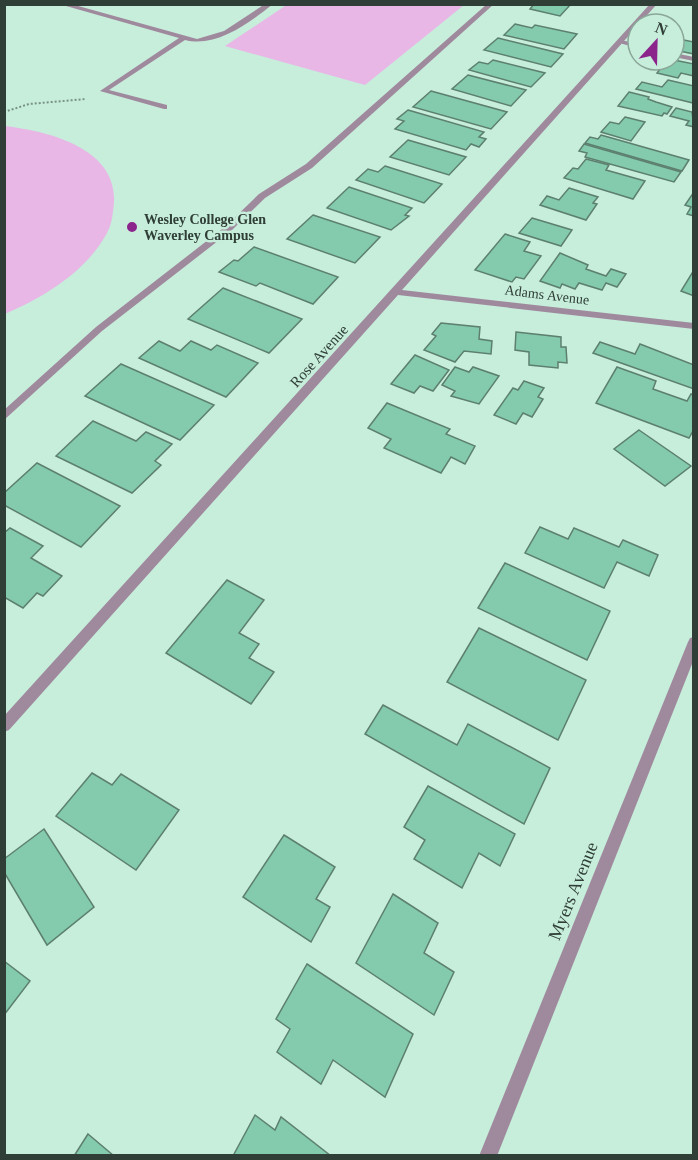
<svg xmlns="http://www.w3.org/2000/svg" width="698" height="1160" font-family="Georgia,serif">
	<style>
		.green { fill: #e8b7e6 }
		.building { fill: #83cbac; stroke: #5d7f70; stroke-width: 1.5 }
		.lines { fill: none; stroke-linecap: round; stroke-linejoin: round }
		.path { stroke: #789286; stroke-width: 2; stroke-dasharray: 2 2; stroke-linecap: butt }
		.service { fill: #9f899d; fill-rule: evenodd }
		.minor { fill: #9f899d; fill-rule: evenodd }
		.poi-dot { fill: #8b258c; stroke: #c7eddb; stroke-width: 2 }
		.labels { text-anchor: middle; dominant-baseline: central; stroke-width: 5; stroke-linejoin: round; paint-order: stroke }
		.far-poi-label { font-size: 14px; font-weight: bold; fill: #2f3e37; stroke: #c7eddb; text-anchor: start }
		.far-street-label { font-size: 14px; fill: #2f3e37; stroke: #c7eddb }
		.street-label { font-size: 15px; fill: #2f3e37; stroke: #c7eddb }
		.near-street-label { font-size: 18px; fill: #2f3e37; stroke: #c7eddb }
	</style>
	<rect width="100%" height="100%" fill="#c7eddb"/>
	<!-- green -->
	<g class="green">
		<polygon points="288,4 464,4 464,5 365,85 225,46"/>
		<path d="M5,126C46,131 117,147 114,202C113,213 112,224 107,233C86,272 44,297 5,314Z"/>
	</g>
	<!-- building -->
	<g class="building">
		<polygon points="534,4 571,4 560,16 530,9"/>
		<polygon points="515,24 532,28 535,25 577,34 564,49 504,35"/>
		<polygon points="498,38 563,54 551,67 484,50"/>
		<polygon points="674,38 694,42 694,54 674,50"/>
		<polygon points="493,60 545,73 531,87 469,70 479,62 488,64"/>
		<polygon points="656,60 674,60 694,64 694,76 681,73 678,78 657,73 661,68 651,66"/>
		<polygon points="468,75 526,90 511,106 452,89"/>
		<polygon points="668,80 694,86 693,103 636,89 642,82 662,87"/>
		<polygon points="431,91 507,112 491,129 413,107"/>
		<polygon points="629,92 649,97 648,99 656,102 672,107 667,114 664,113 662,116 618,106"/>
		<polygon points="676,108 692,112 694,127 686,125 689,121 670,116"/>
		<polygon points="408,110 484,132 479,137 486,139 479,147 471,144 466,150 395,129 404,121 397,119"/>
		<polygon points="625,117 645,122 631,141 601,132 610,122 619,124"/>
		<polygon points="601,135 689,160 682,171 585,143 590,137 598,139"/>
		<polygon points="408,140 466,157 449,175 390,157"/>
		<polygon points="584,144 681,172 674,182 585,157 587,153 579,151"/>
		<polygon points="586,159 609,165 606,170 645,181 633,199 564,178 573,168 578,169"/>
		<polygon points="385,166 442,184 424,203 356,180 368,169 378,172"/>
		<polygon points="349,187 412,208 405,215 409,216 391,230 327,208"/>
		<polygon points="569,188 598,197 593,203 597,204 586,220 540,205 547,196 559,200"/>
		<polygon points="694,192 694,216 687,214 691,207 685,205"/>
		<polygon points="313,215 380,237 355,263 287,239"/>
		<polygon points="532,218 572,230 561,246 519,233"/>
		<polygon points="505,234 530,242 524,251 541,256 524,279 516,277 512,282 475,270"/>
		<polygon points="254,247 338,277 313,304 260,283 256,286 219,272 234,260 238,261"/>
		<polygon points="560,253 588,265 586,269 606,276 611,269 626,274 617,287 606,283 602,290 579,283 575,289 562,284 560,288 540,281"/>
		<polygon points="694,270 694,296 681,291"/>
		<polygon points="223,288 302,319 269,353 188,319"/>
		<polygon points="441,323 480,327 479,339 492,341 491,354 464,351 455,362 424,350 436,336 432,334"/>
		<polygon points="516,332 561,337 561,347 566,347 567,363 558,362 558,368 529,365 529,352 515,350"/>
		<polygon points="159,341 180,351 191,341 211,350 217,345 258,363 226,397 139,358"/>
		<polygon points="600,342 635,354 640,344 694,365 694,389 593,353"/>
		<polygon points="415,355 449,370 433,391 420,386 414,393 391,384"/>
		<polygon points="121,364 214,405 180,440 85,396"/>
		<polygon points="455,367 469,372 473,367 499,376 479,404 451,396 455,391 442,385"/>
		<polygon points="617,367 656,381 653,389 687,401 691,394 694,395 694,429 689,438 596,403"/>
		<polygon points="524,381 544,388 538,397 543,399 532,417 523,413 516,424 494,415 513,388 518,390"/>
		<polygon points="387,403 450,429 446,434 475,446 465,464 451,457 441,473 384,448 391,439 368,428"/>
		<polygon points="93,421 136,441 146,432 172,444 155,461 161,465 132,493 56,456"/>
		<polygon points="639,430 691,466 665,486 614,449"/>
		<polygon points="37,463 120,506 81,547 4,505 4,493"/>
		<polygon points="540,527 568,539 574,528 619,547 623,540 658,555 649,576 617,562 604,588 525,553"/>
		<polygon points="10,528 43,546 31,558 62,576 43,596 37,593 23,608 4,597 4,533"/>
		<polygon points="505,563 610,611 587,660 478,608"/>
		<polygon points="227,580 264,600 239,633 259,644 249,658 274,672 251,704 166,653"/>
		<polygon points="479,628 586,680 558,740 447,682"/>
		<polygon points="383,705 457,745 468,724 550,768 524,824 365,734"/>
		<polygon points="92,773 112,785 121,774 179,810 136,870 56,816"/>
		<polygon points="428,786 515,834 500,866 479,853 462,888 414,859 425,840 404,827"/>
		<polygon points="44,829 94,907 47,945 4,872 4,859"/>
		<polygon points="284,835 335,867 316,899 330,907 311,942 243,897"/>
		<polygon points="393,894 438,923 424,953 454,972 434,1015 356,963"/>
		<polygon points="4,961 30,981 4,1015"/>
		<polygon points="307,964 413,1034 385,1097 333,1060 321,1084 277,1052 290,1029 276,1019"/>
		<polygon points="255,1115 275,1130 281,1117 331,1156 233,1156"/>
		<polygon points="88,1134 114,1156 74,1156"/>
	</g>
	<g class="lines">
		<!-- path -->
		<polyline class="path" points="4,112 29,104 86,99"/>
		<!-- service -->
		<g class="service">
			<polygon points="487,4 494,4 312,168 265,198 232,230 102,331 4,420 4,410 96,327 226,226 259,194 306,164"/>
			<polygon points="621,40 638,44 638,48 619,43 618,42"/>
			<polygon points="674,53 694,57 694,61 674,57"/>
		</g>
		<!-- minor -->
		<g class="minor">
			<path d="M59,4H71L197,39L224,31L265,4H273C249,23 216,48 185,40L109,90L167,105V109H164L100,91L179,38Z"/>
			<polygon points="650,4 657,4 402,290 694,323 694,329 398,295 9,730 4,732 4,716"/>
			<polygon points="694,637 694,659 497,1156 479,1156 688,642 690,638"/>
		</g>
	</g>
	<!-- markers -->
	<circle class="poi-dot" cx="132" cy="227" r="6"/>
	<g class="labels">
		<!-- far-poi labels -->
		<g class="far-poi-label">
			<text x="144" y="219">Wesley College Glen<tspan x="144" dy="16">Waverley Campus</tspan></text>
		</g>
		<!-- far-street labels -->
		<g class="far-street-label">
			<text transform="translate(547 295) rotate(7)">Adams Avenue</text>
		</g>
		<!-- street labels -->
		<g class="street-label">
			<text transform="translate(319 356) rotate(-48)">Rose Avenue</text>
		</g>
		<!-- near-street labels -->
		<g class="near-street-label">
			<text transform="translate(573 891) rotate(-68)">Myers Avenue</text>
		</g>
	</g>
	<!-- border -->
	<rect width="698" height="1160" fill="none" stroke="#2f3e37" stroke-width="12"/>
	<!-- north arrow -->
	<g transform="translate(656 42) rotate(22)"><circle r="28" fill="#c7eddb" stroke="#8aa799" stroke-width="1.5"/>
	<path d="M0-4.5L10 22L0 15L-10 22Z" fill="#8b258c"/>
	<text y="-9" font-size="16" font-weight="bold" text-anchor="middle" fill="#2f3e37">N</text>
	</g>
</svg>
